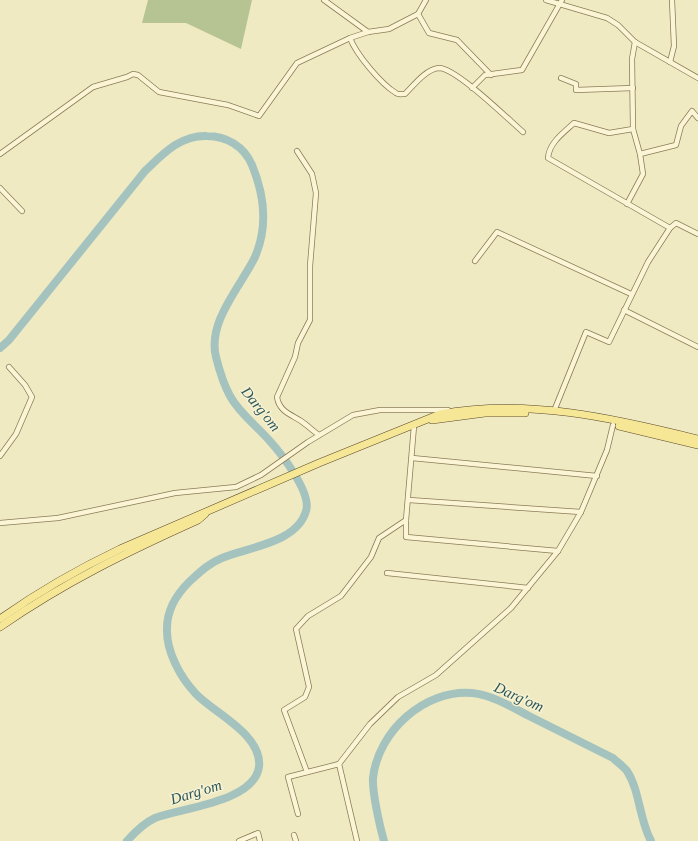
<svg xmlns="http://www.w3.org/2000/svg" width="698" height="841" font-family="'Times New Roman',serif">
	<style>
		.cemetery { fill: #b6c494 }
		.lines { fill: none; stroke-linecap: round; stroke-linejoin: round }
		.river { stroke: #a4c3bf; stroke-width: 8 }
		.street-casing { stroke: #8b7b58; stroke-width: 6 }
		.primary-casing { stroke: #59482c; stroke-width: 8 }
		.street { stroke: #fbf5d5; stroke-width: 4.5 }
		.primary { stroke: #f6e797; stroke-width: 7 }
		.labels { text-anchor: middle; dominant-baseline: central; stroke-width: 3; stroke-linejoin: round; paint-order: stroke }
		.water-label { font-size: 15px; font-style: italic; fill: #2b565b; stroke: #f7f2d2 }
	</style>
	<rect width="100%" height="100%" fill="#f0eac2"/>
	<!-- cemetery -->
	<polygon class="cemetery" points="148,0 252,0 241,49 186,23 142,23"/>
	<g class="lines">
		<!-- river -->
		<g class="river">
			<path d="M0,348L9,340L145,171C163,154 180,135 207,136C226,136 244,146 252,165C264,194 268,227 255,257C241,286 207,322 216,357C219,369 224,385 230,396C240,414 256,425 268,439C281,453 312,493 306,511C297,543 248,547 222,558C209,563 199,573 189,582C176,595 167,609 167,628C166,651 180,677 196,694C214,713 263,735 259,767C254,802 181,808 155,818C144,823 135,832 127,841"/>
			<path d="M384,841C380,827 372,792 373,778C378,731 425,689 472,693C492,695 512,707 529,716C557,730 585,744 613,758C617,762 623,766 627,771C640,791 639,819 651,841"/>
		</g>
		<defs>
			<g id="street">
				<polyline points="324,0 368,32"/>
				<polyline points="546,0 607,18 618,25 635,42 698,78"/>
				<polyline points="418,14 429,33 457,40 491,75"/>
				<path d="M350,38C356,54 381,84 396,93C398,95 402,94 405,94C414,85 426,69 439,68C456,68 508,119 523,132"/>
				<polyline points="670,62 674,46 672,0"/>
				<polyline points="561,78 576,84 576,90 633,88"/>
				<polyline points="472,88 485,75 522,70 562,0"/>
				<path d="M633,129L609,133L574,123C563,133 549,143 548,158L670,228"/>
				<path d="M297,151L312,174L316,193L310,266V320L298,343L295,357L277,397C279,411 290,414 301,421C307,425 313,431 319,435"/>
				<polyline points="0,154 93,87 127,77 133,74 138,75 159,92 228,105 259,116 297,63 350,38 368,32 389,29 418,14 426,0"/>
				<polyline points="640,154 676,145 681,126 692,111 698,118"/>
				<polyline points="0,188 22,211"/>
				<polyline points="627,204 643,174 640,154 633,129 632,59 635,42"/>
				<polyline points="475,261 497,232 631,294"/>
				<polyline points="624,310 698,347"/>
				<polyline points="554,411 586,332 609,342 648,262 670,228 676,223 698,234"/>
				<polyline points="0,456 16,434 32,397 25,385 9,367"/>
				<polyline points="412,458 597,476"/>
				<polyline points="409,500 581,512"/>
				<polyline points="406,520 406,537 558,551"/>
				<polyline points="0,523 58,518 175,493 236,487 261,475 308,442 353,415 380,410 448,410"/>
				<polyline points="387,573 528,588"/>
				<polyline points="307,772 284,710 305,697 309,687 296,629 308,616 341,596 371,557 379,538 406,520 414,426"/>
				<polyline points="298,814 288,777 339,764"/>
				<polyline points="294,835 296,841"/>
				<polyline points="239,841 258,833 260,841"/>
				<polyline points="357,841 339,764 370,724 398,697 436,675 511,608 558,551 581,512 607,450 613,425"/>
			</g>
			<g id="primary">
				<polyline points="432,420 485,413 525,413"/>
				<polyline points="619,426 698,445"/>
				<path d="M0,619C38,592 78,569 120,549L319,463L440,414C526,398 614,418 698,439"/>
				<path d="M0,627C65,582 127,552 198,520L205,514"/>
			</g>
		</defs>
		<!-- street casing -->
		<use href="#street" class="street-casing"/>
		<!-- primary casing -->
		<use href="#primary" class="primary-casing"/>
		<!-- street -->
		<use href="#street" class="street"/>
		<!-- primary -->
		<use href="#primary" class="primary"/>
	</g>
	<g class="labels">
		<!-- water labels -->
		<g class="water-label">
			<text transform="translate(261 409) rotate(51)">Darg'om</text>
			<text transform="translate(519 697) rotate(24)">Darg'om</text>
			<text transform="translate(196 792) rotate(-17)">Darg'om</text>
		</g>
	</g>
</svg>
